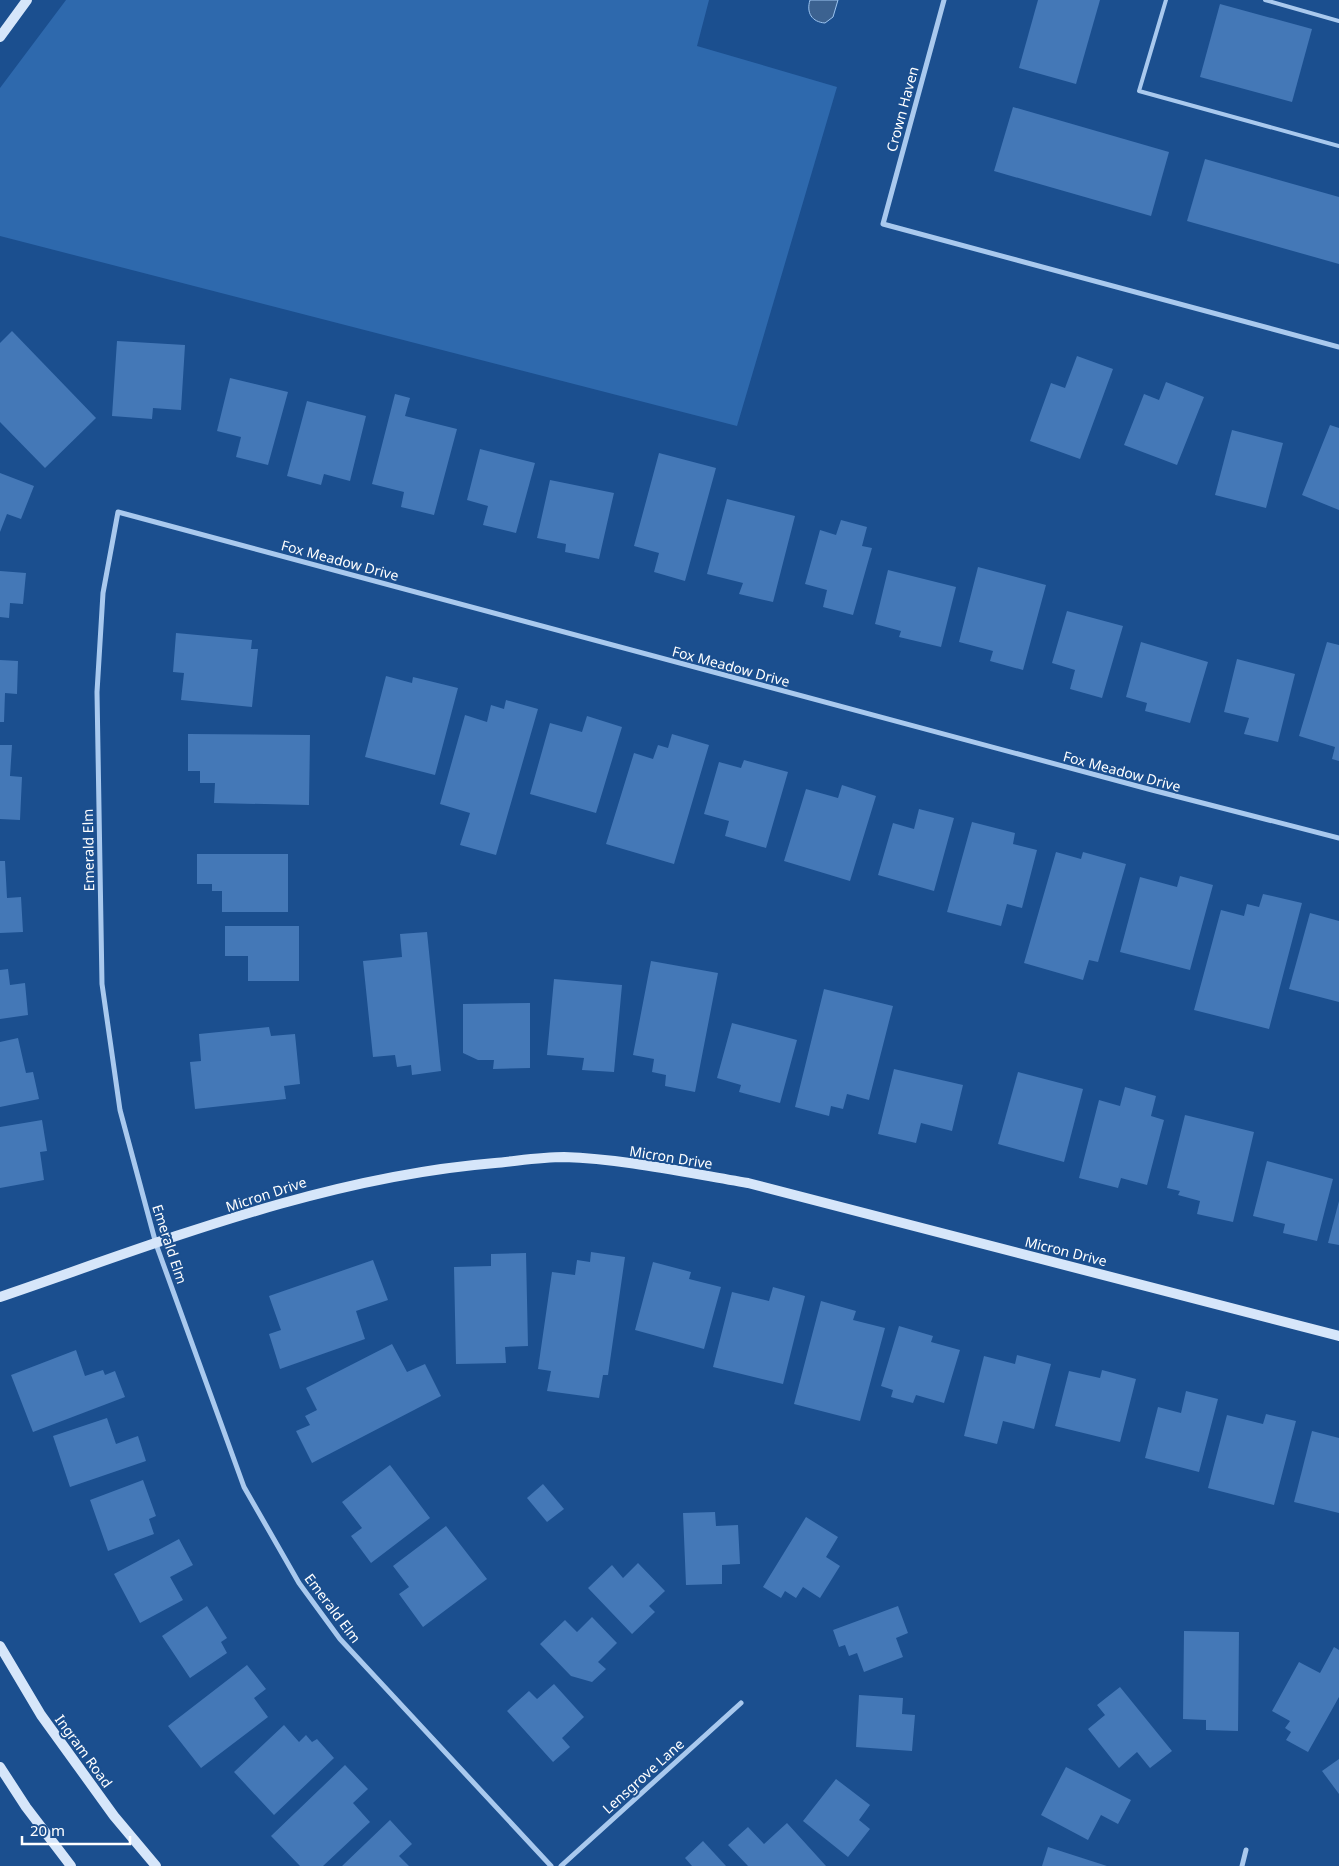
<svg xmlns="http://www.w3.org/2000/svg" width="1339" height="1866" font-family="'Noto Sans',sans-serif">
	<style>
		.green { fill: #2e69ad }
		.water { fill: #3c6290; stroke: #9cc4f0 }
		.building { fill: #4478b7 }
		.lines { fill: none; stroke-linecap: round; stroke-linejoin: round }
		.lane { stroke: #a9c9ee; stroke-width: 4 }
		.street { stroke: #a9c9ee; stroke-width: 5 }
		.secondary { stroke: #d6e6fa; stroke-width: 10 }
		.labels { text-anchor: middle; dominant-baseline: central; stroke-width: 4; stroke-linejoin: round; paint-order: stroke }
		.street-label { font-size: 14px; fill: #fff; stroke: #1b4f8f }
	</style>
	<rect width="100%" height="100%" fill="#1b4f8f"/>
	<!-- green -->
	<polygon class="green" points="66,0 709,0 697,46 837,87 737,426 0,236 0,88"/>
	<!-- water -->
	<path class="water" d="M810,0H838L833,17L825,23C812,22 806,13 810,0Z"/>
	<!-- building -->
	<g class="building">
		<polygon points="1038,0 1100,0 1076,84 1019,68"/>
		<polygon points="1220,4 1312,29 1292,102 1200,77"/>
		<polygon points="1013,107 1169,152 1151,216 994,171"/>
		<polygon points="1205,159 1339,197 1339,264 1187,221"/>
		<polygon points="12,331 96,418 45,468 0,422 0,343"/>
		<polygon points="117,341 185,345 181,410 153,408 152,419 112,416"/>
		<polygon points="1077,356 1113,369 1080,459 1030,441 1051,383 1065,388"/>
		<polygon points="230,378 288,392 268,465 236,457 241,437 217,431"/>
		<polygon points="1166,382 1204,397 1177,465 1124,445 1144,394 1159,400"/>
		<polygon points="395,394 410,398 405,416 457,429 434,515 401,507 404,492 372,484"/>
		<polygon points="307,401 366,416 350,481 324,474 321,485 287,476"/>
		<polygon points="1330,425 1339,428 1339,510 1302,495"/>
		<polygon points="1232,430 1283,443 1266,508 1215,495"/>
		<polygon points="480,449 535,463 516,533 483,525 488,506 467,500"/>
		<polygon points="659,453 716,468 685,581 654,572 659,553 634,546"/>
		<polygon points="0,473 34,486 21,519 7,514 0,532"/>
		<polygon points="550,480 614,493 599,559 565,552 566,544 537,538"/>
		<polygon points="727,499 795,516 773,602 739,594 743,583 707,574"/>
		<polygon points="841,520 867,527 862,546 872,548 853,615 823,607 827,590 805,584 820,530 836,535"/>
		<polygon points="978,567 1046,585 1023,670 990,661 993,651 959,642"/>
		<polygon points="888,570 956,587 941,647 899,637 901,631 875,624"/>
		<polygon points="0,571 26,573 23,604 10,603 9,618 0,617"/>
		<polygon points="1067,611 1123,626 1102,698 1070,689 1075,670 1052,663"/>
		<polygon points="176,633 252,640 251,649 258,649 252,707 181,700 184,673 173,672"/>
		<polygon points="1141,642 1208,662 1190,723 1145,711 1147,703 1126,697"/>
		<polygon points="1327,642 1339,645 1339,761 1332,759 1335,747 1299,736"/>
		<polygon points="1237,659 1295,674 1278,742 1244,734 1249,718 1224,712"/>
		<polygon points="0,660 18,661 17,694 5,693 4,722 0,722"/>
		<polygon points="386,676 412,683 413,677 458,688 435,775 365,757"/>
		<polygon points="506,700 538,709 496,855 460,845 470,813 440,804 465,715 487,722 491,705 504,709"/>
		<polygon points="587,716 622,727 596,813 530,794 550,723 582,732"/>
		<polygon points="188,734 310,735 309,805 214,803 215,783 200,783 200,771 188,771"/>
		<polygon points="672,734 709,745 674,864 606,844 634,753 653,759 658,745 668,748"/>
		<polygon points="0,745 12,745 10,776 22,777 20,820 0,819"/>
		<polygon points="744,760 788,772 766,848 725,836 729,821 704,814 719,762 741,768"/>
		<polygon points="842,785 876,796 850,881 784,861 806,789 838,798"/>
		<polygon points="919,809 954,818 934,891 878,875 893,823 914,829"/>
		<polygon points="972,822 1015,833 1013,844 1037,850 1022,908 1007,904 1001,926 947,912"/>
		<polygon points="1056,852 1081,859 1083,852 1126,864 1098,962 1089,960 1083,980 1024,963"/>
		<polygon points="197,854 288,854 288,912 222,912 222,891 212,891 212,884 197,884"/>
		<polygon points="0,861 5,861 7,898 21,897 23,932 0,933"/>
		<polygon points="1180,876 1213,885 1190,970 1120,952 1140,877 1177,887"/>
		<polygon points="1263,894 1302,903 1269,1029 1194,1010 1221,910 1244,916 1247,904 1259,907"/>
		<polygon points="1310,913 1339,921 1339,1002 1289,989"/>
		<polygon points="225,926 299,926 299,981 248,981 248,956 225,956"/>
		<polygon points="427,932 441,1071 412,1075 411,1065 397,1067 395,1055 373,1057 363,961 402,957 400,934"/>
		<polygon points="651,961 718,973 695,1092 665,1086 666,1075 652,1072 654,1059 633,1055"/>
		<polygon points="8,969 10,985 25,983 28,1015 0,1019 0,970"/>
		<polygon points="554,979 622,985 614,1072 582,1070 584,1058 547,1055"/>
		<polygon points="824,989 893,1006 869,1100 847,1094 843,1109 831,1106 829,1116 795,1107"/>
		<polygon points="530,1003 530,1068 493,1069 494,1060 478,1060 463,1053 463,1004"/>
		<polygon points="732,1023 797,1040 780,1103 739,1092 741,1085 717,1078"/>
		<polygon points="269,1027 271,1036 295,1034 300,1084 284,1086 286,1099 195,1109 190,1062 201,1061 199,1034"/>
		<polygon points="18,1038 26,1073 33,1072 39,1099 0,1107 0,1042"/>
		<polygon points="894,1069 963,1085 952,1131 921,1123 916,1143 878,1134"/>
		<polygon points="1018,1072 1083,1089 1064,1162 998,1144"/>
		<polygon points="1125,1087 1156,1096 1151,1116 1164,1120 1147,1185 1121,1178 1118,1188 1079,1178 1099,1100 1120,1106"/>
		<polygon points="1185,1115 1254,1132 1233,1222 1197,1214 1200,1201 1178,1195 1180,1191 1167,1188"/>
		<polygon points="42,1120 47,1151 40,1152 44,1180 0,1188 0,1127"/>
		<polygon points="1267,1161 1333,1179 1317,1241 1283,1233 1285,1224 1253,1216"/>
		<polygon points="1339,1201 1339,1245 1328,1243"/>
		<polygon points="591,1252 625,1257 608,1375 603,1375 599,1398 547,1391 551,1371 538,1369 552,1272 575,1275 577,1260 590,1262"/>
		<polygon points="526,1253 528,1346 505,1347 506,1363 456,1364 454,1267 491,1266 491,1254"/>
		<polygon points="373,1260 388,1300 356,1311 365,1339 280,1369 269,1334 281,1330 269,1296"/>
		<polygon points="653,1262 691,1272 689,1279 721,1287 704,1349 635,1330"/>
		<polygon points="773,1287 805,1296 783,1384 713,1367 732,1292 769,1301"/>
		<polygon points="821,1301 856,1311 853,1320 885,1328 860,1421 794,1404"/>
		<polygon points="899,1326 933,1336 931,1342 960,1350 944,1403 916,1395 913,1403 891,1397 893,1390 881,1386"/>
		<polygon points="392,1344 407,1372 425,1364 441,1396 312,1463 296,1431 310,1425 305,1416 317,1410 306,1388"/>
		<polygon points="76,1350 85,1376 103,1370 105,1375 115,1371 125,1397 33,1432 11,1375"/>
		<polygon points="1017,1355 1051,1364 1034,1429 1003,1421 997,1444 964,1436 984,1356 1015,1364"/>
		<polygon points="1102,1370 1136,1379 1120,1442 1055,1426 1069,1371 1100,1378"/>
		<polygon points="1186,1391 1218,1399 1199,1472 1145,1458 1158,1407 1181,1413"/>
		<polygon points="1266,1414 1296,1421 1274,1505 1208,1488 1227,1415 1263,1424"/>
		<polygon points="107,1418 116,1444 138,1436 146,1461 70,1487 53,1436"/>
		<polygon points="1312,1431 1339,1438 1339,1513 1294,1502"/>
		<polygon points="390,1465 430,1518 371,1563 351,1536 362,1528 342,1502"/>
		<polygon points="143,1480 156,1516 149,1519 154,1534 108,1551 90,1500"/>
		<polygon points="543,1484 564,1509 547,1522 527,1498"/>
		<polygon points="715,1512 716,1526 738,1525 740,1564 722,1565 722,1584 686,1585 683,1513"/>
		<polygon points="806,1517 838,1537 826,1557 840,1566 820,1598 803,1587 796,1598 785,1591 781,1598 763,1587"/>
		<polygon points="446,1526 487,1579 423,1627 399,1594 409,1587 393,1566"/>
		<polygon points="179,1539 193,1565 170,1577 183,1600 140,1623 114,1574"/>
		<polygon points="638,1563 665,1591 649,1606 655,1612 632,1634 588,1588 612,1565 623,1578"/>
		<polygon points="207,1606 227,1638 221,1642 227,1653 190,1678 162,1636"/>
		<polygon points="898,1606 908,1633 896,1638 903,1657 864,1672 857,1653 849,1656 845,1645 839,1647 833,1630"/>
		<polygon points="592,1617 617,1643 598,1662 606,1669 592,1682 571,1676 540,1644 565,1620 577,1632"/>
		<polygon points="1184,1631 1239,1632 1238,1731 1206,1730 1206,1720 1183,1719"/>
		<polygon points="1334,1647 1339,1650 1339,1697 1308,1752 1286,1740 1291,1732 1285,1728 1290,1721 1272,1711 1299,1662 1320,1673"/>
		<polygon points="247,1665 266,1689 254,1698 268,1717 201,1768 168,1726"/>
		<polygon points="554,1684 584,1717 562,1738 570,1747 553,1762 507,1711 529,1691 537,1699"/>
		<polygon points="1120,1687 1172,1751 1150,1768 1137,1752 1119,1768 1088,1729 1105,1715 1097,1705"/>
		<polygon points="859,1695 903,1698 902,1714 915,1715 912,1751 856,1747"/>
		<polygon points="284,1725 299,1742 306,1735 312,1742 317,1739 334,1758 274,1815 234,1772"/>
		<polygon points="1339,1759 1339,1794 1322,1771"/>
		<polygon points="345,1765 368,1789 353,1803 370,1822 323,1866 300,1866 271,1836"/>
		<polygon points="1066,1767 1131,1800 1118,1824 1101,1815 1088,1840 1041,1815"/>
		<polygon points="836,1779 870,1805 859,1820 870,1829 848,1857 803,1821"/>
		<polygon points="390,1820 412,1844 399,1856 409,1866 342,1866"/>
		<polygon points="787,1823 826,1866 748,1866 728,1845 748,1827 764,1844"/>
		<polygon points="703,1841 726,1866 692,1866 685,1858"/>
		<polygon points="1048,1847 1107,1866 1042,1866"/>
	</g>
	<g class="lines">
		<!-- lane -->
		<g class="lane">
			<polyline points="1166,0 1139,91 1339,146"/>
			<polyline points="1265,0 1339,21"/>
		</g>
		<!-- street -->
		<g class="street">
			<polyline points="944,0 883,224 1339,347"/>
			<polyline points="551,1866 340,1639 299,1583 244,1487 156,1244 120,1110 102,984 97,692 103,593 118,512 1152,790 1339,838"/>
			<polyline points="561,1866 741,1703"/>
			<polyline points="1242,1866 1246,1850"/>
		</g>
		<!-- secondary -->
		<g class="secondary">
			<polyline points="0,37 27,0"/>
			<path d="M0,1297C161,1242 323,1177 495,1163C517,1161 541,1157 564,1157C625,1159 687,1173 748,1183L1339,1336"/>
			<polyline points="0,1646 41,1715 114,1816 156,1866"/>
			<polyline points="0,1767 26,1807 71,1866"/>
		</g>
	</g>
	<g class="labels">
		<!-- street labels -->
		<g class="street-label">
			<text transform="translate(902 109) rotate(-75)">Crown Haven</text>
			<text transform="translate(340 560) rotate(15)">Fox Meadow Drive</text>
			<text transform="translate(731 666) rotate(15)">Fox Meadow Drive</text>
			<text transform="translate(1122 771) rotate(15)">Fox Meadow Drive</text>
			<text transform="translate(88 850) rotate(-91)">Emerald Elm</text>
			<text transform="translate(671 1157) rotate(9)">Micron Drive</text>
			<text transform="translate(266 1194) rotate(-18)">Micron Drive</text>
			<text transform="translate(170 1244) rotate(72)">Emerald Elm</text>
			<text transform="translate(1066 1251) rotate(14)">Micron Drive</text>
			<text transform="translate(333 1608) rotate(53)">Emerald Elm</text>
			<text transform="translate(84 1751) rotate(54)">Ingram Road</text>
			<text transform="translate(643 1776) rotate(-42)">Lensgrove Lane</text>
		</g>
	</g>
	<!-- scale -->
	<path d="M22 1836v8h108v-8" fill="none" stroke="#ffffff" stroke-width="2.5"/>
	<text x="30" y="1836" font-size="15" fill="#ffffff" stroke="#1b4f8f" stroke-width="4" paint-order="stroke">20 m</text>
</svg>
